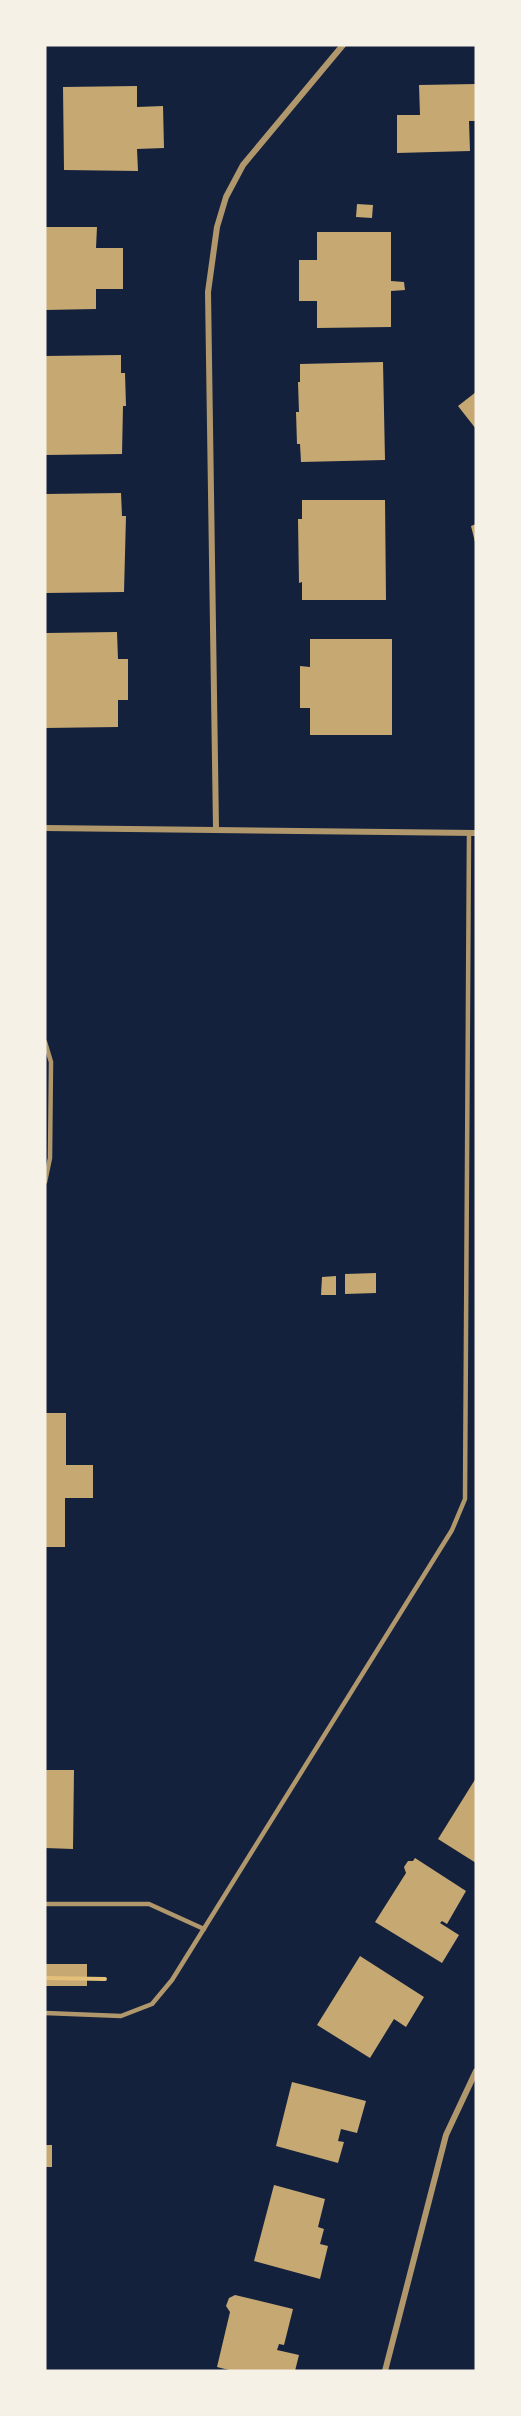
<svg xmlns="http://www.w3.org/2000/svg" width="521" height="2416" font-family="'Alegreya Sans',sans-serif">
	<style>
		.building { fill: #c6a872 }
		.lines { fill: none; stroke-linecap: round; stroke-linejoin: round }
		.path { stroke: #e5c07b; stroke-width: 4 }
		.service { stroke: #b1986c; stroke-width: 4.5 }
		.minor { stroke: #b1986c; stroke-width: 6 }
	</style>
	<rect width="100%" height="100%" fill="#14213d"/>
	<!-- building -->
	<g class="building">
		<polygon points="476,84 476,121 469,121 470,151 397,153 397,115 420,115 419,85"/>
		<polygon points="137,86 137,107 163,106 164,148 137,149 138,171 64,170 63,87"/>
		<polygon points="357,204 373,205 372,218 356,217"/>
		<polygon points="45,227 97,227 96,248 123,248 123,289 96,289 96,309 45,310"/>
		<polygon points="317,232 391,232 391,281 404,282 405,290 391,291 391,327 317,328 317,301 299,301 299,260 317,260"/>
		<polygon points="121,355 121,373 125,373 126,406 123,406 122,454 45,455 45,356"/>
		<polygon points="383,362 385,460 301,462 300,444 297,444 296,412 299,412 298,382 300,382 300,364"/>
		<polygon points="476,392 476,429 458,406"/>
		<polygon points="121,493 122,516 126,516 124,592 45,593 45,494"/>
		<polygon points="302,500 385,500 386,600 302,600 302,582 299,583 298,519 302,519"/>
		<polygon points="476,524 476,542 475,542 471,526"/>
		<polygon points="117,632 118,659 128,659 128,700 118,700 118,727 45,728 45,633"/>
		<polygon points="310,639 392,639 392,735 310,735 310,708 300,708 300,666 310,667"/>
		<polygon points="376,1273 376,1293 345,1294 345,1274"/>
		<polygon points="336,1276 336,1295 321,1295 322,1277"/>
		<polygon points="45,1413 66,1413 66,1465 93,1465 93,1498 65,1498 65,1547 45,1547"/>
		<polygon points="45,1770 74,1770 73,1849 45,1848"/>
		<polygon points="476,1778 476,1863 438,1839"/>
		<polygon points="415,1858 466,1891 447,1924 442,1921 440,1923 459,1935 442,1963 375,1922 406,1873 404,1867 408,1861 413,1861"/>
		<polygon points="360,1956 424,1997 406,2027 394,2019 370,2058 317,2025"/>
		<rect x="45" y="1964" width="42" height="22"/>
		<polygon points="292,2082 366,2101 357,2133 341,2129 338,2141 344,2142 338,2163 276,2146"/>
		<rect x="45" y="2145" width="7" height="22"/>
		<polygon points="274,2185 325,2199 318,2227 324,2229 320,2244 328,2246 320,2279 254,2261"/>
		<polygon points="235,2295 293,2309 284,2345 279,2344 277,2350 299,2355 295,2371 233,2371 217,2367 230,2312 226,2306 229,2298"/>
	</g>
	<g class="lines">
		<!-- path -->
		<polyline class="path" points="45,1978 105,1979"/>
		<!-- service -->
		<g class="service">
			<polyline points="45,1042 51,1062 50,1158 45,1182"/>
			<polyline points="45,1904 149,1904 204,1929"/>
			<polyline points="45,2013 121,2016 152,2004 172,1980 452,1530 465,1499 469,833"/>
		</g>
		<!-- minor -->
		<g class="minor">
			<polyline points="45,828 476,833"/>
			<polyline points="216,828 208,292 217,227 226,197 243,165 343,45"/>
			<polyline points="385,2371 446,2135 476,2071"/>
		</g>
	</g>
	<!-- border -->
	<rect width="521" height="2416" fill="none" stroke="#f6f1e7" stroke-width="93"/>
</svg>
